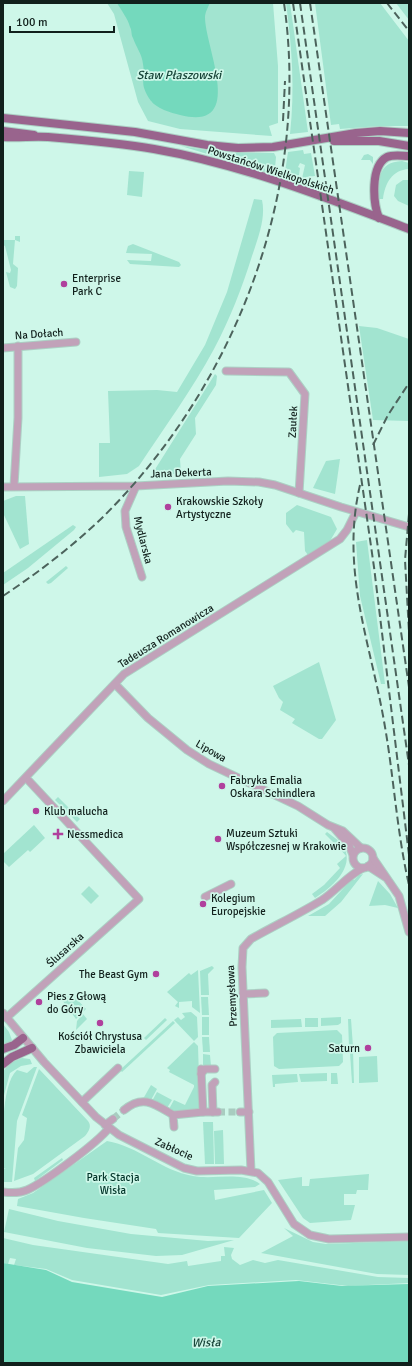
<svg xmlns="http://www.w3.org/2000/svg" width="412" height="1366" font-family="Signika,sans-serif">
	<style>
		.green { fill: #a2e4d0 }
		.water { fill: #74d9bd }
		.lines { fill: none; stroke-linecap: round; stroke-linejoin: round }
		.minor-tunnel { stroke: #a8ccc0; stroke-width: 7; stroke-dasharray: 7 3.5; stroke-linecap: butt }
		.minor-casing { stroke: #acd0c4; stroke-width: 9 }
		.major-casing { stroke: #acd0c4; stroke-width: 10 }
		.minor { stroke: #c1a2b9; stroke-width: 7 }
		.major { stroke: #99648d; stroke-width: 8 }
		.rail { stroke: #4c635c; stroke-width: 2; stroke-dasharray: 8 4; stroke-linecap: butt }
		.poi-dot { fill: #b0409d; stroke: #cef7e9; stroke-width: 1.5 }
		.labels { text-anchor: middle; dominant-baseline: central; stroke-width: 3.5; stroke-linejoin: round; paint-order: stroke }
		.street-label { font-size: 11px; fill: #11201c; stroke: #cef7e9 }
		.poi-label { font-size: 11px; fill: #11201c; stroke: #cef7e9; text-anchor: start }
		.park-label { font-size: 11px; fill: #013328; stroke: #cef7e9 }
		.water-label { font-size: 12px; font-style: italic; fill: #174438; stroke: #cef7e9 }
	</style>
	<rect width="100%" height="100%" fill="#cef7e9"/>
	<!-- green -->
	<g class="green">
		<polygon points="107,3 138,3 148,95 152,102 187,3 273,3 278,66 278,123 269,126 272,136 180,129 148,121 138,102 114,14"/>
		<path d="M286,3H290L308,132L290,134C295,90 292,47 286,3Z"/>
		<polygon points="315,3 380,3 409,41 409,126 379,126 340,129 339,124 331,125"/>
		<polygon points="396,3 408,3 409,20"/>
		<polygon points="181,146 225,153 274,153 276,157 275,168 264,166 265,170 270,173"/>
		<path d="M303,150L304,154L311,153L315,176L306,177C305,186 314,185 317,190L301,183L305,165L300,163L298,167L300,168L298,182L288,179L292,178L295,174L285,172L288,152Z"/>
		<polygon points="368,154 373,157 373,164 370,160 361,160 364,155"/>
		<path d="M402,161L409,163V169C392,170 385,183 383,199H379C379,180 377,162 402,161Z"/>
		<polygon points="129,171 144,172 142,197 127,195"/>
		<polygon points="403,180 409,180 409,206 398,201 394,196 396,185"/>
		<path d="M254,199L262,200C266,218 258,238 252,256C242,288 230,319 214,349C192,390 164,428 139,466L127,474L99,477V443H110L108,391L157,390L177,392L205,345L227,292Z"/>
		<polygon points="15,236 20,236 20,242 15,240 13,264 18,268 17,286 15,289 10,287 6,272 10,273 11,270 5,246 3,245 3,240 15,240"/>
		<polygon points="133,244 179,262 181,265 179,267 130,264 127,260 151,261 152,254 126,253 128,246"/>
		<polygon points="359,326 377,328 409,339 409,421 373,420"/>
		<polygon points="215,374 217,376 216,385 195,418 196,434 180,459 181,474 155,474 154,471"/>
		<polygon points="340,459 335,494 313,488 326,461"/>
		<polygon points="16,496 25,496 29,544 20,549 3,513 3,501"/>
		<polygon points="297,505 331,517 337,529 330,541 308,555 305,551 304,532 296,530 293,533 286,524 286,513"/>
		<polygon points="73,525 76,527 74,530 28,568 3,585 3,573"/>
		<polygon points="367,540 385,684 381,684 360,596 356,542"/>
		<polygon points="66,566 68,568 51,583 48,584 46,582"/>
		<polygon points="319,662 336,720 322,739 319,739 292,723 295,719 280,710 283,702 279,698 273,686"/>
		<polygon points="58,797 80,819 77,822 55,800"/>
		<polygon points="34,825 45,838 30,852 28,850 9,867 3,861 3,854"/>
		<polygon points="327,832 339,841 336,845 325,834"/>
		<path d="M344,847C355,868 331,888 315,898L312,894L324,885L340,868L337,864L346,856L341,850Z"/>
		<polygon points="363,874 341,902 325,916 308,916 329,904 352,879 354,880 359,875"/>
		<polygon points="378,881 390,894 398,908 385,905 369,906"/>
		<polygon points="89,886 99,896 91,904 81,894"/>
		<polygon points="212,966 214,968 208,974 209,995 201,995 200,971"/>
		<polygon points="198,970 200,1013 192,1007 192,1001 179,1002 179,1008 175,1006 178,1002 167,992 189,973 191,975"/>
		<polygon points="73,995 86,1009 76,1019 62,1000 66,996 71,997"/>
		<polygon points="201,997 208,997 209,1015 202,1015"/>
		<polygon points="191,1012 197,1017 198,1037 194,1041 174,1020 178,1017 181,1020 185,1017 182,1013"/>
		<polygon points="83,1014 87,1019 76,1030 77,1021"/>
		<rect x="202" y="1017" width="7" height="18"/>
		<polygon points="341,1017 341,1023 338,1025 321,1026 321,1018"/>
		<polygon points="165,1018 167,1020 146,1040 144,1038"/>
		<rect x="305" y="1018" width="13" height="9"/>
		<polygon points="301,1019 302,1027 271,1028 271,1020"/>
		<polygon points="348,1019 351,1019 353,1047 349,1047"/>
		<polygon points="173,1021 175,1023 122,1072 120,1070"/>
		<polygon points="3,1024 9,1032 12,1040 10,1043 3,1044"/>
		<polygon points="337,1030 342,1035 343,1062 339,1066 279,1069 274,1066 273,1037 277,1033"/>
		<polygon points="202,1037 209,1037 210,1052 203,1052"/>
		<polygon points="194,1042 198,1046 200,1108 199,1110 175,1112 169,1109 174,1100 185,1105 194,1087 194,1085 169,1072 170,1070 167,1068"/>
		<polygon points="353,1052 354,1083 352,1083 350,1053"/>
		<polygon points="203,1054 210,1055 211,1066 203,1068"/>
		<polygon points="377,1056 378,1082 359,1083 359,1057"/>
		<polygon points="22,1058 30,1059 32,1064 21,1066 10,1073 3,1099 4,1070 12,1062"/>
		<path d="M34,1067H37L17,1121L12,1182H3V1169L6,1168H3C3,1145 0,1086 17,1070L27,1073Z"/>
		<path d="M39,1069L88,1121C92,1126 89,1131 85,1136L33,1174L14,1181L18,1148L24,1140L27,1118L22,1115Z"/>
		<polygon points="327,1073 327,1081 301,1082 299,1074"/>
		<polygon points="331,1073 337,1073 338,1084 331,1084"/>
		<polygon points="297,1074 298,1082 275,1084 275,1087 273,1087 272,1075"/>
		<polygon points="151,1085 157,1089 151,1100 143,1099"/>
		<polygon points="157,1092 172,1100 167,1108 152,1101"/>
		<polygon points="203,1122 213,1122 214,1164 205,1164"/>
		<polygon points="223,1130 224,1164 215,1164 214,1131"/>
		<path d="M107,1141C138,1146 162,1171 193,1176C214,1180 242,1171 260,1184L255,1187L214,1190L215,1200L264,1190L272,1203L239,1238L158,1233L156,1229L84,1218L17,1206L18,1199L33,1193Z"/>
		<polygon points="62,1158 63,1160 35,1181 34,1178"/>
		<polygon points="369,1174 368,1190 357,1190 356,1194 344,1194 344,1205 355,1205 351,1220 310,1223 303,1218 278,1180 302,1177 302,1186 309,1186 310,1179"/>
		<polygon points="9,1209 58,1221 131,1234 208,1241 234,1240 182,1255 156,1256 87,1248 4,1232"/>
		<polygon points="284,1228 313,1242 326,1244 409,1241 409,1275 377,1274 261,1253 293,1236"/>
		<polygon points="3,1238 33,1245 168,1264 187,1261 188,1266 221,1261 221,1256 225,1256 224,1247 234,1248 231,1255 232,1259 240,1265 253,1260 265,1263 278,1260 378,1277 409,1278 409,1283 348,1286 296,1280 209,1285 161,1295 72,1280 46,1269 14,1265 16,1259 10,1258 8,1264 3,1263"/>
	</g>
	<!-- water -->
	<g class="water">
		<path d="M117,3H210C208,7 205,13 205,17C205,48 247,132 180,115C171,113 156,108 151,101C138,82 146,81 143,64C142,54 136,47 133,38C131,35 132,30 130,27C128,19 121,10 117,3Z"/>
		<polygon points="3,1263 46,1270 72,1282 162,1297 208,1286 299,1281 342,1286 409,1284 409,1363 3,1363"/>
	</g>
	<g class="lines">
		<!-- minor-tunnel -->
		<g class="minor-tunnel">
			<polyline points="218,1112 240,1112"/>
			<polyline points="113,1119 124,1110"/>
		</g>
		<defs>
			<g id="minor">
				<polyline points="3,348 76,342"/>
				<polyline points="226,371 289,372 305,394 299,493"/>
				<polyline points="14,486 18,418 18,346"/>
				<polyline points="136,486 125,511 126,527 142,577"/>
				<polyline points="3,487 136,486 228,481 259,482 275,485 341,507 409,527"/>
				<polyline points="115,684 148,718 187,750 209,764 298,806 328,825 343,831 361,848"/>
				<polyline points="3,801 124,674 340,539 347,530 356,512"/>
				<polyline points="335,829 349,845 353,855"/>
				<circle cx="363" cy="858" r="10"/>
				<polyline points="373,858 399,896 409,932"/>
				<polyline points="368,866 385,877"/>
				<polyline points="205,897 231,884"/>
				<polyline points="243,994 265,993"/>
				<polyline points="3,1013 44,1062 96,1117 119,1135 184,1168 197,1171 241,1170 258,1173 268,1182 294,1224 310,1235 329,1239 409,1237"/>
				<polyline points="6,1018 139,899 29,781"/>
				<polyline points="201,1069 203,1112 218,1112"/>
				<polyline points="201,1074 205,1069 215,1069"/>
				<polyline points="82,1102 118,1068"/>
				<path d="M124,1110C143,1094 155,1104 173,1115"/>
				<polyline points="213,1112 212,1085 215,1082"/>
				<polyline points="240,1112 249,1112"/>
				<polyline points="105,1125 113,1119"/>
				<polyline points="174,1127 173,1115 203,1112"/>
				<path d="M251,1171L242,967L243,948L251,939C274,926 299,914 322,900C337,890 347,876 363,868"/>
				<path d="M3,1192C11,1193 20,1193 27,1190C45,1182 97,1143 109,1128"/>
			</g>
			<g id="major">
				<polyline points="3,118 135,132 207,145 238,148 273,147 356,133 380,131 409,133"/>
				<polyline points="3,131 34,135"/>
				<path d="M3,137C19,138 33,136 48,137C84,140 120,143 154,149C241,164 327,198 409,229"/>
				<polyline points="334,141 379,141 409,146"/>
				<path d="M379,218C373,203 370,166 387,157C394,154 402,156 409,156"/>
				<polyline points="3,1049 14,1045 23,1038"/>
				<polyline points="3,1064 12,1057 32,1048"/>
			</g>
		</defs>
		<!-- minor casing -->
		<use href="#minor" class="minor-casing"/>
		<!-- major casing -->
		<use href="#major" class="major-casing"/>
		<!-- minor -->
		<use href="#minor" class="minor"/>
		<!-- major -->
		<use href="#major" class="major"/>
		<!-- rail -->
		<g class="rail">
			<polyline points="293,3 374,567 409,855"/>
			<polyline points="300,3 409,765"/>
			<polyline points="310,3 409,687"/>
			<polyline points="387,3 409,31"/>
			<polyline points="283,121 285,81"/>
			<polyline points="373,445 388,415 409,383"/>
			<path d="M360,485C340,572 371,643 385,727C394,779 397,833 409,885"/>
			<polyline points="409,514 405,560 409,632"/>
			<path d="M3,596C39,572 73,546 104,516C236,384 311,190 284,3"/>
		</g>
	</g>
	<!-- markers -->
	<g class="poi-dot">
		<circle cx="64" cy="284" r="4"/>
		<circle cx="168" cy="507" r="4"/>
		<circle cx="222" cy="786" r="4"/>
		<circle cx="36" cy="811" r="4"/>
		<path d="M56 828h4v4h4v4h-4v4h-4v-4h-4v-4h4z"/>
		<circle cx="218" cy="839" r="4"/>
		<circle cx="203" cy="904" r="4"/>
		<circle cx="156" cy="974" r="4"/>
		<circle cx="39" cy="1002" r="4"/>
		<circle cx="100" cy="1023" r="4"/>
		<circle cx="368" cy="1048" r="4"/>
	</g>
	<g class="labels">
		<!-- street labels -->
		<g class="street-label">
			<text transform="translate(271 170) rotate(18)">Powstańców Wielkopolskich</text>
			<text transform="translate(39 334) rotate(-4)">Na Dołach</text>
			<text transform="translate(293 422) rotate(-87)">Zaułek</text>
			<text transform="translate(181 473) rotate(-2)">Jana Dekerta</text>
			<text transform="translate(143 540) rotate(76)">Mydlarska</text>
			<text transform="translate(166 636) rotate(-32)">Tadeusza Romanowicza</text>
			<text transform="translate(211 751) rotate(30)">Lipowa</text>
			<text transform="translate(65 950) rotate(-42)">Ślusarska</text>
			<text transform="translate(232 996) rotate(-93)">Przemysłowa</text>
			<text transform="translate(174 1149) rotate(24)">Zabłocie</text>
		</g>
		<!-- poi labels -->
		<g class="poi-label">
			<text x="72" y="278">Enterprise<tspan x="72" dy="13">Park C</tspan></text>
			<text x="176" y="501">Krakowskie Szkoły<tspan x="176" dy="13">Artystyczne</tspan></text>
			<text x="230" y="780">Fabryka Emalia<tspan x="230" dy="13">Oskara Schindlera</tspan></text>
			<text x="44" y="811">Klub malucha</text>
			<text x="226" y="833">Muzeum Sztuki<tspan x="226" dy="13">Współczesnej w Krakowie</tspan></text>
			<text x="67" y="834">Nessmedica</text>
			<text x="211" y="898">Kolegium<tspan x="211" dy="13">Europejskie</tspan></text>
			<text x="148" y="974" text-anchor="end">The Beast Gym</text>
			<text x="47" y="996">Pies z Głową<tspan x="47" dy="13">do Góry</tspan></text>
			<text x="100" y="1036" text-anchor="middle">Kościół Chrystusa<tspan x="100" dy="13">Zbawiciela</tspan></text>
			<text x="360" y="1048" text-anchor="end">Saturn</text>
		</g>
		<!-- park labels -->
		<g class="park-label">
			<text x="113" y="1177">Park Stacja<tspan x="113" dy="13">Wisła</tspan></text>
		</g>
		<!-- water labels -->
		<g class="water-label">
			<text x="179" y="75">Staw Płaszowski</text>
			<text transform="translate(206 1343) rotate(-1)">Wisła</text>
		</g>
	</g>
	<!-- border -->
	<rect width="412" height="1366" fill="none" stroke="#11201c" stroke-width="8"/>
	<!-- scale -->
	<path d="M10 26v6h104v-6" fill="none" stroke="#11201c" stroke-width="2"/>
	<text x="16" y="26" font-size="12" fill="#11201c" stroke="#cef7e9" stroke-width="3" paint-order="stroke">100 m</text>
</svg>
